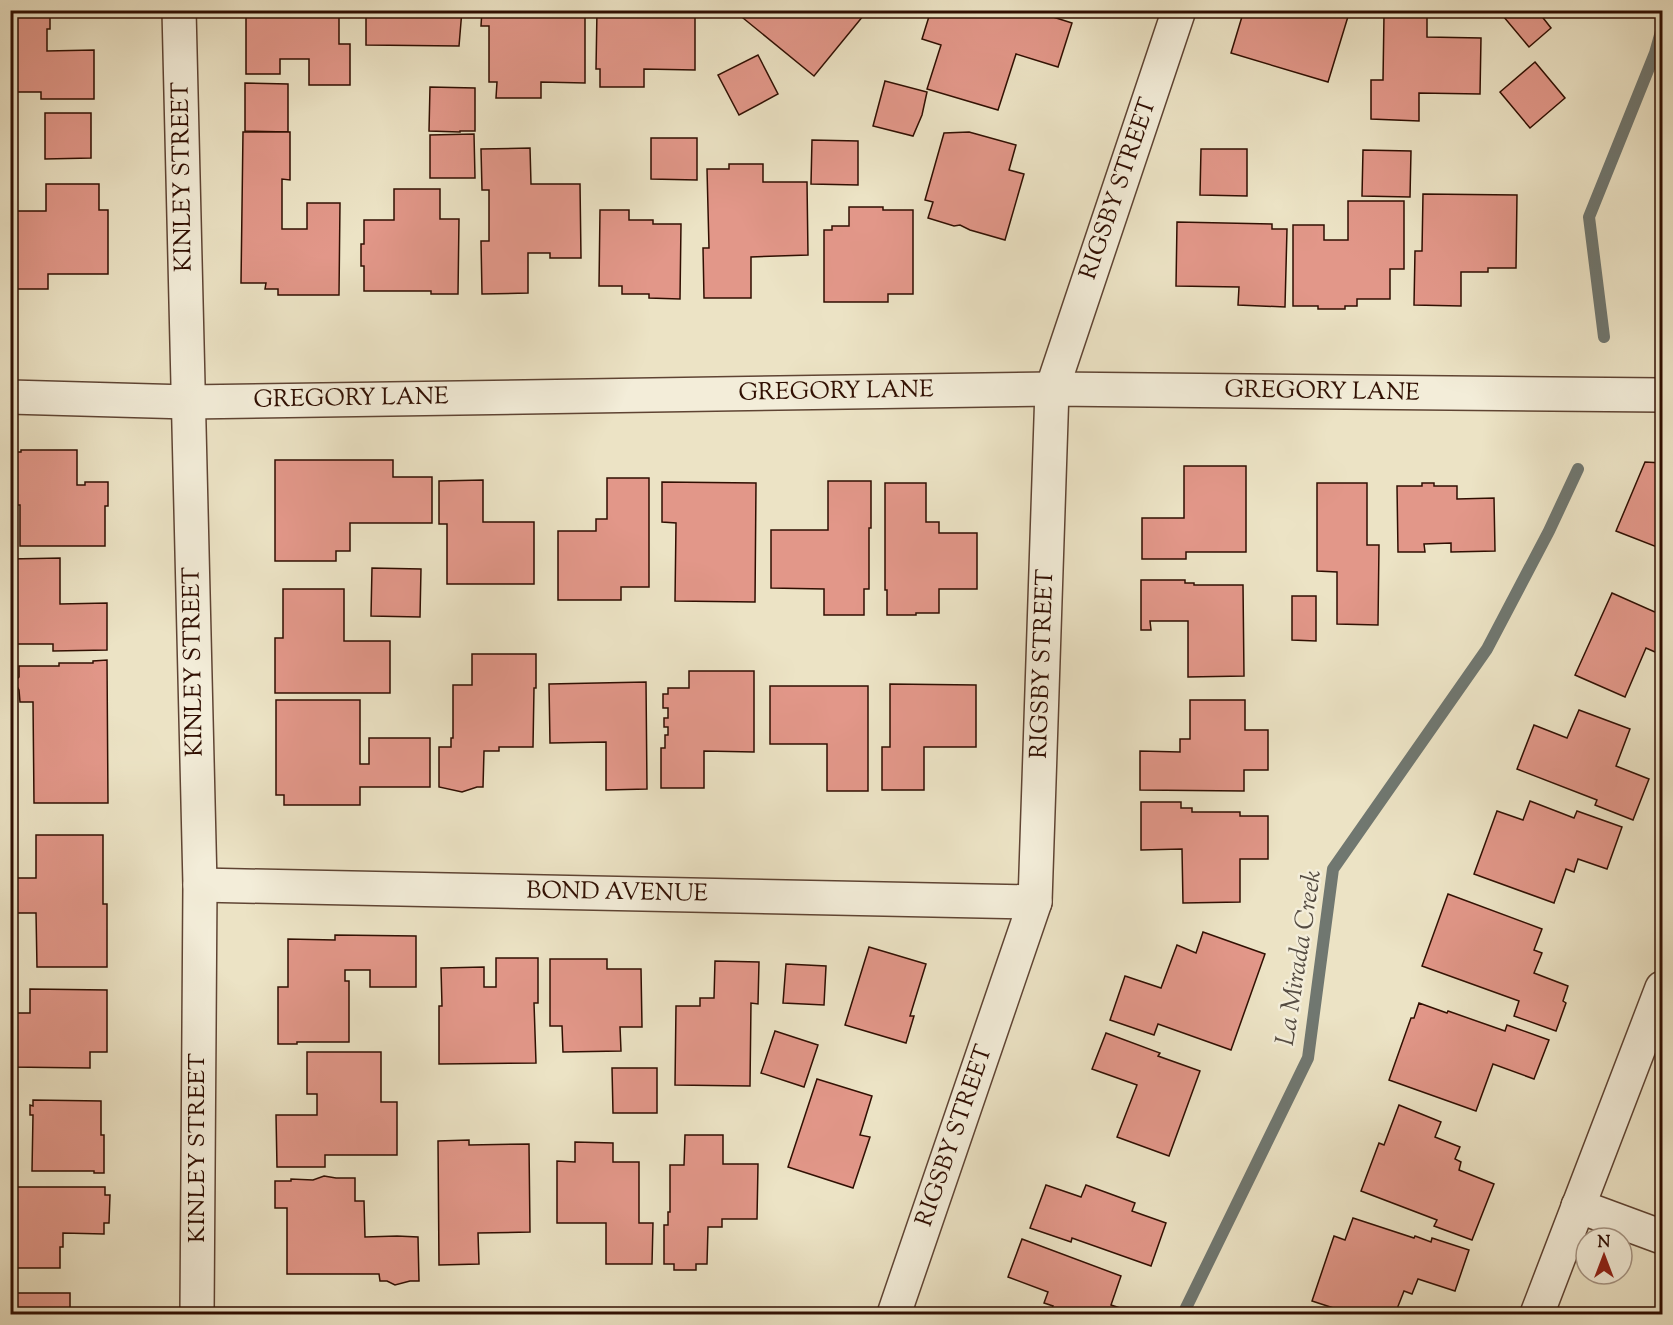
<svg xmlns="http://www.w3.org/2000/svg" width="1673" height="1325" font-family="'Sorts Mill Goudy',serif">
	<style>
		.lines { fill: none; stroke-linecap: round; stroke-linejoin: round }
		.stream { stroke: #707770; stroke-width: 12 }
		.building { fill: #e29789; stroke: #300f02; stroke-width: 1.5 }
		.minor-casing { stroke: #5f4433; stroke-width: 36 }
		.minor { stroke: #f3edd9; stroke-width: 33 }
		.labels { text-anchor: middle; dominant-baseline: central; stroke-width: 5; stroke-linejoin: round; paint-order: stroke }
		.street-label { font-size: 24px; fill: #300f02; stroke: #f3edd9 }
		.water-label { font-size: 26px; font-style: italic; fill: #554c42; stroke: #f3edd9 }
	</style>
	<rect width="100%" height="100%" fill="#ece3c5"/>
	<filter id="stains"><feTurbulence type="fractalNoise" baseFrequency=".00333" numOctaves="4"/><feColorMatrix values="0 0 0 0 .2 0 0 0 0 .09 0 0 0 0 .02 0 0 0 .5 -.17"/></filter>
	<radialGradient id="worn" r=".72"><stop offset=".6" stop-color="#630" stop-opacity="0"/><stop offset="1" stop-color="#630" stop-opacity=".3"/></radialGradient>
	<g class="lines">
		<!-- stream -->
		<g class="stream">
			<polyline points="1604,337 1589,217 1655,53 1662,28"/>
			<polyline points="1183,1314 1308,1058 1333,869 1487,649 1549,531 1578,469"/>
		</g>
	</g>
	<!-- building -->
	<g class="building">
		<polygon points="10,10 50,10 50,29 47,29 47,51 94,50 94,99 41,99 41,92 10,92"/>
		<polygon points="246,10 339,10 339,44 350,44 350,85 309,85 309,59 280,59 280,74 246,74"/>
		<polygon points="366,10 462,10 459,46 366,45"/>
		<polygon points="482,10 531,10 531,13 551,13 551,10 585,10 585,83 541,82 541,98 496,98 497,82 489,82 489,26 481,26"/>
		<polygon points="597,10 695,10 695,70 644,69 644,87 600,87 600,69 596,69"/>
		<polygon points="750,10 868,10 814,76 743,18"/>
		<polygon points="931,10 941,10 952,14 953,10 1013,10 1023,13 1024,10 1031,10 1072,23 1058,67 1016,54 998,110 927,89 941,45 922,39"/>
		<polygon points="1244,10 1350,10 1328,82 1231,53"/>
		<polygon points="1498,10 1544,10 1540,14 1551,28 1529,47"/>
		<polygon points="1384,15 1427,16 1427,37 1481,38 1480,94 1419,93 1419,121 1371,119 1371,80 1383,80"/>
		<polygon points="758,55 778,94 739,115 718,75"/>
		<polygon points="1535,62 1565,98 1530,128 1500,92"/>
		<polygon points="885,81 927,92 922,115 913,136 873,126"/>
		<polygon points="245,83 288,84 288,132 245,131"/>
		<polygon points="430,87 475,88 475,131 460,131 460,132 429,131"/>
		<polygon points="45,113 91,113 91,158 45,159"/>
		<polygon points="243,132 290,132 290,180 282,179 282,229 307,229 307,203 340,203 339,295 278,295 278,289 265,289 266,283 241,283"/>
		<polygon points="969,132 1016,145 1009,170 1024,174 1005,240 970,230 960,225 954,226 928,218 933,202 925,200 944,133"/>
		<polygon points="474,134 475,178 430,178 430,135"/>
		<polygon points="651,138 697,138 697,180 651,179"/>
		<polygon points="812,140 858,141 858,185 811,184"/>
		<polygon points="530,148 531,184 580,184 581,258 550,258 550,253 528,253 528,293 482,294 481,241 489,241 489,190 482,190 481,149"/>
		<polygon points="1201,149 1247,149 1247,196 1200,195"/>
		<polygon points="1363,150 1411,151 1410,197 1362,196"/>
		<polygon points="729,164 763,164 763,182 807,182 808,255 751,257 751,298 704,298 703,248 709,248 707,169 729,169"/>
		<polygon points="46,184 99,184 99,210 108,210 108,274 48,274 48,289 15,289 15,211 46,211"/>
		<polygon points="394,189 440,189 440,219 459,219 458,294 431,294 431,291 364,291 364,266 361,266 361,244 364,244 364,220 394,220"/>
		<polygon points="1423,194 1517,195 1516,268 1488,268 1488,272 1461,272 1461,306 1414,305 1415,251 1422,251"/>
		<polygon points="1348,201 1404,201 1404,269 1390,269 1390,299 1357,299 1357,306 1345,306 1345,309 1318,309 1318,306 1293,306 1293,225 1324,225 1324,240 1348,240"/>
		<polygon points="849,207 883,207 883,210 913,210 913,294 888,294 888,302 824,302 824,230 832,230 832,226 849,226"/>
		<polygon points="600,210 629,210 629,220 653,220 653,224 681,224 680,299 649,298 649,294 622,294 622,286 599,286"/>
		<polygon points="1177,222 1272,224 1272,229 1287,229 1285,307 1238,305 1239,287 1176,286"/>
		<polygon points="1661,249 1662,249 1662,311 1660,311"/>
		<polygon points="21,450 77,450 77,485 85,485 85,482 108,482 108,506 105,506 105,546 20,546 20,505 10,505 10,452 21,452"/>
		<polygon points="275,460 393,460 393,477 432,477 432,523 350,523 350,551 336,551 336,561 275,561"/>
		<polygon points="1645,462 1662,463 1662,549 1616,531"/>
		<polygon points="1184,466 1246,466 1246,552 1186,552 1186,559 1142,559 1142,518 1184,518"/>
		<polygon points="607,478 649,478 649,587 621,587 621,600 558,600 558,531 596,531 596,519 607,519"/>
		<polygon points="483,480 483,522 534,522 534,584 447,584 447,524 439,524 439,481"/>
		<polygon points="828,481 871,481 871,528 869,528 869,589 864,589 864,615 824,615 824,589 771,588 771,530 828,530"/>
		<polygon points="662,482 756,483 755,602 675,601 676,523 662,522"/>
		<polygon points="885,483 926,483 926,522 939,522 939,533 977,533 977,589 939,589 939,613 916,613 916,615 887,615 887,590 885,590"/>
		<polygon points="1317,483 1367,483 1367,545 1379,545 1378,625 1337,624 1337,572 1317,571"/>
		<polygon points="1422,483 1434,483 1434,486 1457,486 1457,499 1494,498 1495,551 1451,552 1451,543 1424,544 1425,552 1398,552 1397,486 1422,486"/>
		<polygon points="60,558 60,604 107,603 107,650 53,651 53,644 10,644 10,559"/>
		<polygon points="372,568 421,569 420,617 371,616"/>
		<polygon points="1141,580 1185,580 1185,583 1194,583 1194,585 1243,585 1244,676 1188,677 1188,621 1150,621 1151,630 1141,630"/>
		<polygon points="283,589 344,589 344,641 390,641 390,693 275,693 275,638 283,638"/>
		<polygon points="1612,593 1657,613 1658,610 1662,612 1662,655 1646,648 1625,697 1575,675"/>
		<polygon points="1292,596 1316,596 1316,641 1292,640"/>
		<polygon points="472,654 536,654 536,688 534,688 533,747 499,747 499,751 484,751 483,787 477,787 462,792 439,787 439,747 451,747 451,738 453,738 453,685 472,685"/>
		<polygon points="107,660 108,803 34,803 33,702 20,702 19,690 16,685 16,680 19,677 19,666 59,666 59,663 93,663 93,661"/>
		<polygon points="689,671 754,671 754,752 704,751 704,788 661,788 661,748 665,748 665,735 668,735 668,727 664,727 664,718 668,718 668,708 663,708 663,694 668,694 668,688 689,688"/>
		<polygon points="646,682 647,789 606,790 606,742 550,743 549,684"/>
		<polygon points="890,684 976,685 976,747 924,747 924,790 882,790 882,747 890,747"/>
		<polygon points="770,686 868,686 868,791 827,791 827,744 770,744"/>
		<polygon points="276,700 360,700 360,764 369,764 369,738 430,738 430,787 360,787 360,805 284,805 284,795 276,795"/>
		<polygon points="1190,700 1245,700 1245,730 1268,730 1268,770 1244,770 1244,791 1140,790 1140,751 1180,752 1180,739 1190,739"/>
		<polygon points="1579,710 1630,729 1616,766 1649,779 1633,820 1595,805 1597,800 1517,769 1534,725 1567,738"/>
		<polygon points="1530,801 1574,818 1577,811 1622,827 1607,869 1578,859 1574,872 1566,869 1554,903 1474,874 1497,811 1523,820"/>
		<polygon points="1141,802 1181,802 1181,808 1192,808 1192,812 1240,812 1240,816 1268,816 1268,859 1240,859 1240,902 1183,903 1182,849 1141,850"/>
		<polygon points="36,835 103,835 103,904 107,904 107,967 37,967 36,913 17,913 17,878 36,878"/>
		<polygon points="1448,894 1542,929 1534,950 1542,953 1534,973 1568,986 1563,1001 1566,1003 1556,1031 1514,1016 1519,1001 1422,966"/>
		<polygon points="1203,932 1265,954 1231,1050 1158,1024 1154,1035 1110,1020 1125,976 1161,988 1177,945 1196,953"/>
		<polygon points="335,935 416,936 416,987 370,987 370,970 345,970 345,981 349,981 349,1042 297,1042 297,1044 278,1044 278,987 288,987 288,939 335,940"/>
		<polygon points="869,947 926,964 910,1016 914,1016 906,1043 845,1025"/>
		<polygon points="496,958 538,958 538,1003 534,1003 536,1063 439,1064 439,1006 442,1006 441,968 484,967 484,987 496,987"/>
		<polygon points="550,959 607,959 607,969 641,969 642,1027 620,1027 621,1051 563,1052 562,1026 550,1026"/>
		<polygon points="715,961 759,962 758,1004 751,1003 750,1086 675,1085 676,1006 700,1006 700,998 714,998"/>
		<polygon points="786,964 826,966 824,1005 783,1003"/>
		<polygon points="30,989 107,990 107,1052 90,1052 90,1068 10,1067 10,1013 30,1013"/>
		<polygon points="1419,1003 1447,1013 1448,1011 1505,1031 1507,1025 1549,1040 1534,1079 1493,1064 1476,1111 1389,1080 1411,1018 1414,1018"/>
		<polygon points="775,1031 818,1045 804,1087 761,1073"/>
		<polygon points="1106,1033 1160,1053 1158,1056 1200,1071 1169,1156 1117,1137 1137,1085 1092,1069"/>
		<polygon points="307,1052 381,1052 381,1102 397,1102 397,1155 325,1155 325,1167 277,1167 276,1115 317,1115 317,1094 307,1094"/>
		<polygon points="612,1068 657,1068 657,1113 613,1113"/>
		<polygon points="817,1079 872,1096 860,1135 870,1137 853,1188 788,1167"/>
		<polygon points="33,1100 101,1101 101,1135 104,1135 104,1173 94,1173 94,1171 32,1171 33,1115 30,1115 30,1105 33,1106"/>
		<polygon points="1399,1105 1441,1122 1435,1137 1460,1147 1455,1159 1461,1162 1459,1170 1494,1184 1472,1240 1434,1226 1437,1220 1361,1191 1379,1143 1384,1145"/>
		<polygon points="685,1135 723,1135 723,1164 758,1164 757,1219 722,1219 722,1227 708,1227 707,1264 696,1264 696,1270 674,1270 674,1264 664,1264 664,1225 668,1225 668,1212 670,1212 670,1165 684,1165"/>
		<polygon points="469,1140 469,1145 529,1144 530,1232 478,1233 479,1264 439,1265 438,1141"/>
		<polygon points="575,1142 613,1143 613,1162 639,1162 639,1223 653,1223 652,1264 606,1264 606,1223 557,1223 557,1161 575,1162"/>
		<polygon points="324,1176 336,1178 355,1178 355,1201 364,1201 365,1237 397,1236 418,1237 419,1281 410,1281 395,1285 387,1281 380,1281 379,1274 287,1274 287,1208 275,1208 275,1181 291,1181 291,1179 313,1180"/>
		<polygon points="1046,1185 1081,1197 1086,1185 1135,1203 1132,1211 1166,1223 1151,1266 1072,1238 1071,1242 1030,1228"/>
		<polygon points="10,1187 105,1187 105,1195 110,1195 109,1223 104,1223 104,1234 63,1233 63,1247 60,1247 60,1268 10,1268"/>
		<polygon points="1353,1218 1414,1238 1415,1236 1431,1242 1432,1238 1469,1250 1455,1291 1418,1279 1412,1294 1404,1291 1395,1314 1363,1314 1354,1311 1352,1314 1312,1301 1334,1236 1345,1240"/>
		<polygon points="1022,1239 1121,1276 1111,1305 1129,1311 1128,1314 1049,1314 1053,1306 1044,1303 1048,1292 1008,1277"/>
		<rect x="10" y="1293" width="60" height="21"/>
	</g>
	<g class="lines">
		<defs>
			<g id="minor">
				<polyline points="179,10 200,885 197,1314"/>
				<polyline points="10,397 188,402 1052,389 1662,395"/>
				<polyline points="200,885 1035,902"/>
				<polyline points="1578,1206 1662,1237"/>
				<polyline points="894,1314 1035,902 1052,389 1179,10"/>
				<polyline points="1537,1314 1662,988"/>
			</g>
		</defs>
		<!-- minor casing -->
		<use href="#minor" class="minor-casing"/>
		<!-- minor -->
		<use href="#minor" class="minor"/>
	</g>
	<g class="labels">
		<!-- street labels -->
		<g class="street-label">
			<text transform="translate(183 177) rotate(-91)">KINLEY STREET</text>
			<text transform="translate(1119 189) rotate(-71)">RIGSBY STREET</text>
			<text transform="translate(836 392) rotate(-1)">GREGORY LANE</text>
			<text transform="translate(1322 392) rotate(1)">GREGORY LANE</text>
			<text transform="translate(351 399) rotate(-1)">GREGORY LANE</text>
			<text transform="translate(194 662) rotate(-91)">KINLEY STREET</text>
			<text transform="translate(1043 664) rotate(-88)">RIGSBY STREET</text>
			<text transform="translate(617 893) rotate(1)">BOND AVENUE</text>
			<text transform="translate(955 1136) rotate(-71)">RIGSBY STREET</text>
			<text transform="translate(198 1148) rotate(-90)">KINLEY STREET</text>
		</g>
		<!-- water labels -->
		<g class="water-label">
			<text transform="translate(1300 958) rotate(-81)">La Mirada Creek</text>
		</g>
	</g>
	<!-- margin -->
	<rect width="1673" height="1325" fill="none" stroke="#ece3c5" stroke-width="36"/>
	<rect x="12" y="12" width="1649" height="1301" fill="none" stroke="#300f02" stroke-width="3"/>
	<rect x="18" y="18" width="1637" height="1289" fill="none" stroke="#300f02" stroke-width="1.5"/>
	<!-- north arrow -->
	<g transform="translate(1604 1256)"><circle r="28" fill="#f3edd9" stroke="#a59483" stroke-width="1.5"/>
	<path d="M0-4.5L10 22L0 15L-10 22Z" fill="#8f2418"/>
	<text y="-9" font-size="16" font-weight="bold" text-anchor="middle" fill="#300f02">N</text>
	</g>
	<rect width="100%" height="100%" filter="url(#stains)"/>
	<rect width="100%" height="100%" fill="url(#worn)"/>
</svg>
